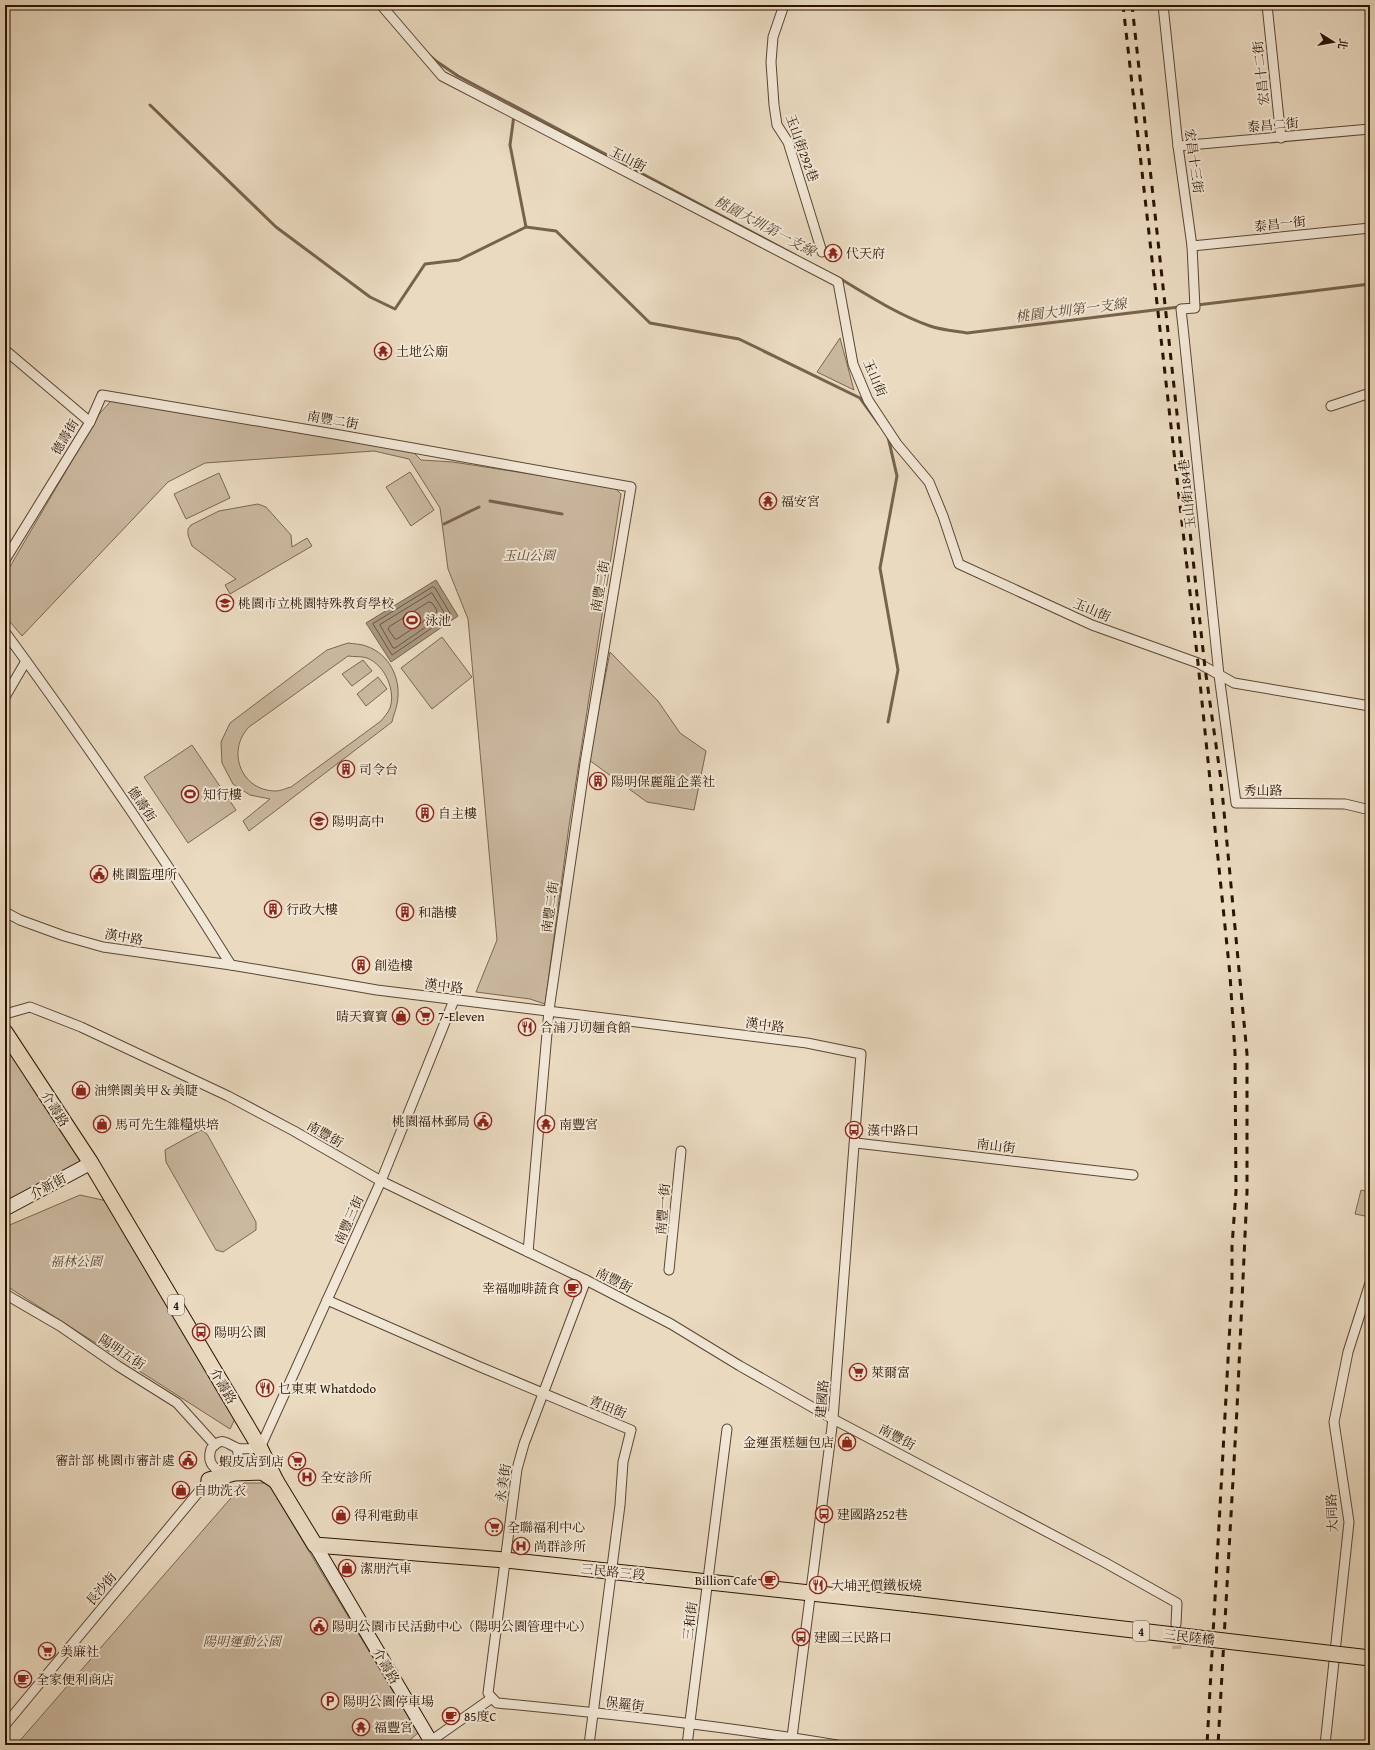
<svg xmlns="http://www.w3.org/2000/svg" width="1375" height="1750" font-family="'Gentium Book Plus','Noto Serif TC',serif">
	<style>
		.green { fill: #cab89f; stroke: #7b6650; fill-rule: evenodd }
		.water { fill: #a9977f; stroke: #77634c }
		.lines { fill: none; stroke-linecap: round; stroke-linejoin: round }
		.shore { stroke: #6a5640; stroke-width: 1 }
		.stream { stroke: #77634c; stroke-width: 3 }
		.street-tunnel { stroke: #c4b29a; stroke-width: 9; stroke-dasharray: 9 4.5; stroke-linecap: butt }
		.street-casing { stroke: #5c4630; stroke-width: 11 }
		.secondary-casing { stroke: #2c1400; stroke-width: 15 }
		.primary-casing { stroke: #2c1400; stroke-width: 17 }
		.street { stroke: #f1e7d6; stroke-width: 9 }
		.secondary { stroke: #f1e7d6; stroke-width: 13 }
		.primary { stroke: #eadac0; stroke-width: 15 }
		.rail { stroke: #2c1400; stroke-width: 3; stroke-dasharray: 7 7; stroke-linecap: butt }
		.primary-bridge-casing { stroke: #2c1400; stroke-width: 17; stroke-linecap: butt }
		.primary-bridge { stroke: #eadac0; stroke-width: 15 }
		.labels { text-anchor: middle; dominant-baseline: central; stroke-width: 4; stroke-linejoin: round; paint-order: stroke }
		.shield { fill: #f1e7d6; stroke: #675340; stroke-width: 1 }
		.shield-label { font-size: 12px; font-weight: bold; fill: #2c1400 }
		.street-label { font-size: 13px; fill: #2c1400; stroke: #f1e7d6 }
		.poi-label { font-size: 13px; fill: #2c1400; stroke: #f1e7d6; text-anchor: start }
		.park-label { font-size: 13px; font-style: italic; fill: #5b4530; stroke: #f1e7d6 }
		.water-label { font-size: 14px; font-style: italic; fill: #5e4833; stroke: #f1e7d6 }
	</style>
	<rect width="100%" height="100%" fill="#eadac0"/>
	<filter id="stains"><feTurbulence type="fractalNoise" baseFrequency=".005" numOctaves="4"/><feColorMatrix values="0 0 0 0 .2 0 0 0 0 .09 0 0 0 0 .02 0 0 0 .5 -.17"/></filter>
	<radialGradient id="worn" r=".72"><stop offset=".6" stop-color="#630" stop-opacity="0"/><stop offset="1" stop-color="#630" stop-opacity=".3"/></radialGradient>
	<!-- green -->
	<g class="green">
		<polygon points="840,338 854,390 817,372"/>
		<polygon points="111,401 413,452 421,460 453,462 614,487 621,494 569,826 545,1004 530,999 476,992 497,940 468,619 448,569 440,508 409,459 374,451 205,463 168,482 22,636 5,616 5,575 100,413"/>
		<polygon points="410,472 434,510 411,526 386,487"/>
		<polygon points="219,473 230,498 186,519 174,494"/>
		<polygon points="258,504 266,507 291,535 292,547 307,538 312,546 230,594 225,585 236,579 192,546 188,535 188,529 191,525 219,511"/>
		<polygon points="442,637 472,677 432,709 401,668"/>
		<path d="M348,643C354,644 361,644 366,646C390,654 402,680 397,704C396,710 393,716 392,722L249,831L243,821L270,799L250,795L233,784L222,763L221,742L230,723L327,650ZM348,656C354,657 362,656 367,658C385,665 396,691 390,708C388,713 384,717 381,721L291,787C286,788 281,791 276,791C241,791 226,751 249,727Z"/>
		<polygon points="610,652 658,701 680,733 706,751 694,810 647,802 589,760"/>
		<polygon points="363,660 372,671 352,686 342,674"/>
		<polygon points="378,677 387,689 366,706 357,694"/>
		<polygon points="192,745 236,810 188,843 144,777"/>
		<polygon points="5,1039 89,1168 5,1206"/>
		<polygon points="201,1130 207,1134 256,1222 256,1230 223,1252 216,1250 166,1162 165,1150"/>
		<polygon points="1361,1190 1370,1192 1370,1217 1355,1214"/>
		<polygon points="80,1195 107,1201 238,1413 230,1429 5,1285 5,1227"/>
		<polygon points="244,1483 268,1483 418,1733 404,1745 16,1745"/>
	</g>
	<!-- water -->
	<polygon class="water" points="436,580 458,616 391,662 366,623"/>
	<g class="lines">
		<!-- shore -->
		<g class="shore">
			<polygon points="433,587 435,588 451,615 392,655 373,624"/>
			<polygon points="432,593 445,614 395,648 393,648 380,625"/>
			<polygon points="429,602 432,603 437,610 436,613 397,639 395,639 388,629 389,627"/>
		</g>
		<!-- stream -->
		<g class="stream">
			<polyline points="427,53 436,61 458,76 795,255"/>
			<polyline points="150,105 276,227 370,297 395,309 425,264 459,260 526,227 510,145 514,115"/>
			<polyline points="526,227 556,231 650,323 739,339 860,398 879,424"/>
			<path d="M839,278C868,295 898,315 930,326C942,330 955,331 967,333L1179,307"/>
			<polyline points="1197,305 1370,284"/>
			<polyline points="888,437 897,476 880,568 898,670 888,722"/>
			<polyline points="490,501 562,514"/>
			<polyline points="444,524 479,507"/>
		</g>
		<!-- street-tunnel -->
		<polyline class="street-tunnel" points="1176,1632 1177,1649"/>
		<defs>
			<g id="street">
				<polyline points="381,5 442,76 838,282 853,364 868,400 897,444 929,482 943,516 959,564 1092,625 1198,663 1234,683 1370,706"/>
				<polyline points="784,5 773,37 771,62 774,105 777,125 788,142 822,252"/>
				<polyline points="1163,5 1178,146 1192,246 1195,308 1181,309 1183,327 1219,675 1236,803 1345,804 1370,810"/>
				<polyline points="1267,5 1281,138"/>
				<polyline points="1178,146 1370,129"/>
				<polyline points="1192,246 1370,228"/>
				<polyline points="5,350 90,422"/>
				<polyline points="1331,406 1370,393"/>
				<polyline points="5,560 90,422 102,395 340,435 631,487 585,763 549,1010 528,1252"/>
				<path d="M5,632C84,740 160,851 231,965"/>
				<polyline points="5,697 26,661"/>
				<polyline points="5,912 20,920 64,936 103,947 231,965 377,990 807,1043 861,1054 833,1419 791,1745"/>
				<polyline points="5,1014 30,1007 81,1027 228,1096 294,1131 381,1181 586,1280 671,1324 740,1366 833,1419 1104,1562 1177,1603 1176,1624"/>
				<polyline points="856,1143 1133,1175"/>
				<polyline points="669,1270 681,1151"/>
				<polyline points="5,1294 60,1326 118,1366 177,1403 215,1445"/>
				<polyline points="327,1300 478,1366 631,1430 623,1462 620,1505 589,1745"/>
				<path d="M237,1448C245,1480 202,1477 211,1449C222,1436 225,1443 237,1448C243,1450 253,1448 260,1448L381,1181L454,1000"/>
				<polyline points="492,1698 488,1693 517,1469 524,1444 586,1280"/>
				<polyline points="5,1725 211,1477"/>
				<path d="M425,1745L492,1698L497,1703C611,1714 725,1726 837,1745"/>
				<polyline points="687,1745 727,1429"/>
				<polyline points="1325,1745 1349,1522 1334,1422 1348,1352 1370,1283"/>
			</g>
			<g id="secondary">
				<polyline points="5,1209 91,1163"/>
				<polyline points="315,1545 433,1745"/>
			</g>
			<g id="primary">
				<polyline points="5,1032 91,1163 260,1448 276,1481 315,1545 505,1560 912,1604"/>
				<polyline points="209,1480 234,1473 262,1472 276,1481"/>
			</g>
		</defs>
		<!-- street casing -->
		<use href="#street" class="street-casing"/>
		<!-- secondary casing -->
		<use href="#secondary" class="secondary-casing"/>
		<!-- primary casing -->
		<use href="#primary" class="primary-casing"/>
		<!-- street -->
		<use href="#street" class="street"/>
		<!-- secondary -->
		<use href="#secondary" class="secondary"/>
		<!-- primary -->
		<use href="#primary" class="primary"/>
		<!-- rail -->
		<g class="rail">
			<polyline points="1123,5 1198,663 1230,975 1235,1053 1236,1191 1232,1246 1232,1287 1207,1745"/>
			<polyline points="1132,5 1205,668 1221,780 1247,1054 1247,1192 1237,1409 1218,1745"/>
		</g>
		<defs>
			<polyline id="primary-bridge" points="912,1604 1370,1658"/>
		</defs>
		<!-- primary-bridge casing -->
		<use href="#primary-bridge" class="primary-bridge-casing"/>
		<!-- primary-bridge -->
		<use href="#primary-bridge" class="primary-bridge"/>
	</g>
	<!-- icons -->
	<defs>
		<symbol id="temple-ring" viewBox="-11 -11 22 22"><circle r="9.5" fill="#f1e7d6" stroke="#8f2418" stroke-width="1.5"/><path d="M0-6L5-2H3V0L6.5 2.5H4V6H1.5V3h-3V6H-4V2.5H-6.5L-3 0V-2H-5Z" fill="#8f2418"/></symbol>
		<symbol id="school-ring" viewBox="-11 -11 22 22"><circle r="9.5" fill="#f1e7d6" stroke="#8f2418" stroke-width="1.5"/><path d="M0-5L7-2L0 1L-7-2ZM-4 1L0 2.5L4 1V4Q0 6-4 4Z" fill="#8f2418"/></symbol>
		<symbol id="stadium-ring" viewBox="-11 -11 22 22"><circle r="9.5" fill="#f1e7d6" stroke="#8f2418" stroke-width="1.5"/><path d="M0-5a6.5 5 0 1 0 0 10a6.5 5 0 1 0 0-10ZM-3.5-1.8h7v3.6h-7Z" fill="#8f2418"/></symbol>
		<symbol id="building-ring" viewBox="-11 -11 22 22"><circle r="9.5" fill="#f1e7d6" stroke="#8f2418" stroke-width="1.5"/><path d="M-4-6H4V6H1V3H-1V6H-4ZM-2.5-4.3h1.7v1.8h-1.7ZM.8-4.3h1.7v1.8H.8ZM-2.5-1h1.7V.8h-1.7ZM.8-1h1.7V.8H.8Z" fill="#8f2418"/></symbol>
		<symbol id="civic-ring" viewBox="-11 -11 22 22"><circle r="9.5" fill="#f1e7d6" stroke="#8f2418" stroke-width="1.5"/><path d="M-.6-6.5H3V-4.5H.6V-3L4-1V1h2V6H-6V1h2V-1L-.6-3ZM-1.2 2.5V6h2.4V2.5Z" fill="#8f2418"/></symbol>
		<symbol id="shop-ring" viewBox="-11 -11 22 22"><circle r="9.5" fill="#f1e7d6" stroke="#8f2418" stroke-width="1.5"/><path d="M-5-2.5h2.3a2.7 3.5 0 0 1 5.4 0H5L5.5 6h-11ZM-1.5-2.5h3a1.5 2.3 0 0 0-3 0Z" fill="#8f2418"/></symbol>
		<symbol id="supermarket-ring" viewBox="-11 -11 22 22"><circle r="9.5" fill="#f1e7d6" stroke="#8f2418" stroke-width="1.5"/><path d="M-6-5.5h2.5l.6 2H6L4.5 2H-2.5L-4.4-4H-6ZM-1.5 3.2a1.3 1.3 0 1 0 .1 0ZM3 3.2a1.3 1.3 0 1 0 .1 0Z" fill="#8f2418"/></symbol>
		<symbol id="restaurant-ring" viewBox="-11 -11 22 22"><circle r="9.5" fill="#f1e7d6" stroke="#8f2418" stroke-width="1.5"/><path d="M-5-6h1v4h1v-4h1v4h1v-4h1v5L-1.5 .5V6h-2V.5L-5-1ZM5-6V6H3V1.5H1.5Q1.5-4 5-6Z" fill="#8f2418"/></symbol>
		<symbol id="bus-ring" viewBox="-11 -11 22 22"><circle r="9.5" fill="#f1e7d6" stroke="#8f2418" stroke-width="1.5"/><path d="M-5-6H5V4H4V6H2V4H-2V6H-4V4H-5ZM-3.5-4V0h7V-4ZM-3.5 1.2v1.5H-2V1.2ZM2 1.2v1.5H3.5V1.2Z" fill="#8f2418"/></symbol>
		<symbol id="cafe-ring" viewBox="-11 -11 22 22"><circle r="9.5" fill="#f1e7d6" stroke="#8f2418" stroke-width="1.5"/><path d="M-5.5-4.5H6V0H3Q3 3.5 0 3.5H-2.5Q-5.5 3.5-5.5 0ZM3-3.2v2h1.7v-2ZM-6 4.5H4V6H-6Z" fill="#8f2418"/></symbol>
		<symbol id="hospital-ring" viewBox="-11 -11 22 22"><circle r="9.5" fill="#f1e7d6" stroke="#8f2418" stroke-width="1.5"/><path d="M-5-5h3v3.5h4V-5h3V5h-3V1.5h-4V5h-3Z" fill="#8f2418"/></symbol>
		<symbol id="parking-ring" viewBox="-11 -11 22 22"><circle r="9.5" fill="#f1e7d6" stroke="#8f2418" stroke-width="1.5"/><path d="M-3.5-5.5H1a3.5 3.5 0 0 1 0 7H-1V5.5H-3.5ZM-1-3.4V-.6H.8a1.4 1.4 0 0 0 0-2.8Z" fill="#8f2418"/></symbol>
	</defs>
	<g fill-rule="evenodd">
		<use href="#temple-ring" x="823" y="243" width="20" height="20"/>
		<use href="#temple-ring" x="373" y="341" width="20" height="20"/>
		<use href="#temple-ring" x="758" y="491" width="20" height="20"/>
		<use href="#school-ring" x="215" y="593" width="20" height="20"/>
		<use href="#stadium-ring" x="402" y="610" width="20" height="20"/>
		<use href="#building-ring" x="336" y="759" width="20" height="20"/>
		<use href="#building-ring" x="588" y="771" width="20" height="20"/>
		<use href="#stadium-ring" x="180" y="784" width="20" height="20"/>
		<use href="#building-ring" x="415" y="803" width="20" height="20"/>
		<use href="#school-ring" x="309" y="811" width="20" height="20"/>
		<use href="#civic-ring" x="89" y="864" width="20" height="20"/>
		<use href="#building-ring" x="263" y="899" width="20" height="20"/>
		<use href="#building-ring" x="395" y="902" width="20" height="20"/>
		<use href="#building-ring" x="351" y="955" width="20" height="20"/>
		<use href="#shop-ring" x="391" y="1006" width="20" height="20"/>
		<use href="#supermarket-ring" x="415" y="1006" width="20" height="20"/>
		<use href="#restaurant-ring" x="517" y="1017" width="20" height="20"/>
		<use href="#shop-ring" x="71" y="1080" width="20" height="20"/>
		<use href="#civic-ring" x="473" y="1111" width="20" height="20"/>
		<use href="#shop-ring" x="92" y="1114" width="20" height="20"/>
		<use href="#temple-ring" x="536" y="1114" width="20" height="20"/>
		<use href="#bus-ring" x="844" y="1120" width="20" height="20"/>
		<use href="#cafe-ring" x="563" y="1278" width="20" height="20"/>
		<use href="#bus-ring" x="191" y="1322" width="20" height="20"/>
		<use href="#supermarket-ring" x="848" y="1362" width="20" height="20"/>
		<use href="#restaurant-ring" x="255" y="1378" width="20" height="20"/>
		<use href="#shop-ring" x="837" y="1432" width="20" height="20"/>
		<use href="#civic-ring" x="178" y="1450" width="20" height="20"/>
		<use href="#supermarket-ring" x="287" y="1451" width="20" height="20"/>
		<use href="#hospital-ring" x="297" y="1467" width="20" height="20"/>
		<use href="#shop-ring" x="171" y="1480" width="20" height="20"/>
		<use href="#bus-ring" x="814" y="1504" width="20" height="20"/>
		<use href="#shop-ring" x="331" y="1505" width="20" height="20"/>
		<use href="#supermarket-ring" x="484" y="1517" width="20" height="20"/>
		<use href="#hospital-ring" x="511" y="1536" width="20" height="20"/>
		<use href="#shop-ring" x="337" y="1558" width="20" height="20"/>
		<use href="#cafe-ring" x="760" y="1570" width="20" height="20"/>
		<use href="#restaurant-ring" x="808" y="1575" width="20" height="20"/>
		<use href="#civic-ring" x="309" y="1616" width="20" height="20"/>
		<use href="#bus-ring" x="791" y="1627" width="20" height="20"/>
		<use href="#supermarket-ring" x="37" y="1641" width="20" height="20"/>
		<use href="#cafe-ring" x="13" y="1669" width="20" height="20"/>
		<use href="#parking-ring" x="320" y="1691" width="20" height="20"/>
		<use href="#cafe-ring" x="441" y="1706" width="20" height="20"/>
		<use href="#temple-ring" x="351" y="1717" width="20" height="20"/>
	</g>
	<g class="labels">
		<!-- shield labels -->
		<g class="shield">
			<rect x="168" y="1295" width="16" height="20" rx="3"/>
			<rect x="1133" y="1621" width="16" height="20" rx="3"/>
		</g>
		<g class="shield-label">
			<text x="176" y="1305">4</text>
			<text x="1141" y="1631">4</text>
		</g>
		<!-- street labels -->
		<g class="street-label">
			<text transform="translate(1261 73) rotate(-96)">宏昌十二街</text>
			<text transform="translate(1273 125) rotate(-5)">泰昌二街</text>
			<text transform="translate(802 148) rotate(70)">玉山街292巷</text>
			<text transform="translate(628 159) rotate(27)">玉山街</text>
			<text transform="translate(1194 161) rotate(82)">宏昌十三街</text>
			<text transform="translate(1280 224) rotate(-6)">泰昌一街</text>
			<text transform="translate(875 378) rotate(67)">玉山街</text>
			<text transform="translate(333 420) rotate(10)">南豐二街</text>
			<text transform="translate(65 437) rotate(-59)">德壽街</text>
			<text transform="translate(1187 494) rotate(-96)">玉山街184巷</text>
			<text transform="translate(600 586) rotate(-80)">南豐二街</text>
			<text transform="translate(1092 610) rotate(23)">玉山街</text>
			<text x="1263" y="790">秀山路</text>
			<text transform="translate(142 804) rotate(56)">德壽街</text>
			<text transform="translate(550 907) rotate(-82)">南豐二街</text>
			<text transform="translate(124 937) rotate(10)">漢中路</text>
			<text transform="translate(444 986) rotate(7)">漢中路</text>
			<text transform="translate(765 1025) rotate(7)">漢中路</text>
			<text transform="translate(55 1109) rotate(57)">介壽路</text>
			<text transform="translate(325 1134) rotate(30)">南豐街</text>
			<text transform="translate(996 1146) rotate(7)">南山街</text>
			<text transform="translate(48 1186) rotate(-28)">介新街</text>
			<text transform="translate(663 1209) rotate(-85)">南豐一街</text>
			<text transform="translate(349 1220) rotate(-66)">南豐三街</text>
			<text transform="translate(614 1280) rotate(27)">南豐街</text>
			<text transform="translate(122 1352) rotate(33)">陽明五街</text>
			<text transform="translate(223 1386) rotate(59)">介壽路</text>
			<text transform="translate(822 1399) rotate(-85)">建國路</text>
			<text transform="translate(608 1407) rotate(22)">青田街</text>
			<text transform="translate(897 1437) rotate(28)">南豐街</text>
			<text transform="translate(503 1483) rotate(-81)">永美街</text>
			<text transform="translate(1332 1513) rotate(-93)">大同路</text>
			<text transform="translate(613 1572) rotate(6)">三民路三段</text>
			<text transform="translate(101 1589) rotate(-50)">長沙街</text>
			<text transform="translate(690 1621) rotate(-83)">三和街</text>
			<text transform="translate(1189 1637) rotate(7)">三民陸橋</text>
			<text transform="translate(386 1666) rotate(59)">介壽路</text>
			<text transform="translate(625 1704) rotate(7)">保羅街</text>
		</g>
		<!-- poi labels -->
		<g class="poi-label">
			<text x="846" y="253">代天府</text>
			<text x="396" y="351">土地公廟</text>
			<text x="781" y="501">福安宮</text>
			<text x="238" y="603">桃園市立桃園特殊教育學校</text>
			<text x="425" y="620">泳池</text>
			<text x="359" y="769">司令台</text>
			<text x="611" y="781">陽明保麗龍企業社</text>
			<text x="203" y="794">知行樓</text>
			<text x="438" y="813">自主樓</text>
			<text x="332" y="821">陽明高中</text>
			<text x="112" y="874">桃園監理所</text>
			<text x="286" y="909">行政大樓</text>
			<text x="418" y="912">和諧樓</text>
			<text x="374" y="965">創造樓</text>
			<text x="388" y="1016" text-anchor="end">晴天寶寶</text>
			<text x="438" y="1016">7-Eleven</text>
			<text x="540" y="1027">合浦刀切麵食館</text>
			<text x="94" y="1090">油樂園美甲＆美睫</text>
			<text x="470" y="1121" text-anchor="end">桃園福林郵局</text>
			<text x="115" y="1124">馬可先生雜糧烘培</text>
			<text x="559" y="1124">南豐宮</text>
			<text x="867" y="1130">漢中路口</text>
			<text x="560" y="1288" text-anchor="end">幸福咖啡蔬食</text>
			<text x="214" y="1332">陽明公園</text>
			<text x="871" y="1372">萊爾富</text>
			<text x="278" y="1388">乜東東 Whatdodo</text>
			<text x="834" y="1442" text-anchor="end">金運蛋糕麵包店</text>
			<text x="175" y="1460" text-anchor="end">審計部 桃園市審計處</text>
			<text x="284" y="1461" text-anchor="end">蝦皮店到店</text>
			<text x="320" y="1477">全安診所</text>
			<text x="194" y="1490">自助洗衣</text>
			<text x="837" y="1514">建國路252巷</text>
			<text x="354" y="1515">得利電動車</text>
			<text x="507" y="1527">全聯福利中心</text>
			<text x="534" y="1546">尚群診所</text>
			<text x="360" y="1568">潔朋汽車</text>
			<text x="757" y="1580" text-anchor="end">Billion Cafe</text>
			<text x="831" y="1585">大埔平價鐵板燒</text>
			<text x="332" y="1626">陽明公園市民活動中心（陽明公園管理中心）</text>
			<text x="814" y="1637">建國三民路口</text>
			<text x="60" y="1651">美廉社</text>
			<text x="36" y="1679">全家便利商店</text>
			<text x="343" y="1701">陽明公園停車場</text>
			<text x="464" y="1716">85度C</text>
			<text x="374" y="1727">福豐宮</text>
		</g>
		<!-- park labels -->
		<g class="park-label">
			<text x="529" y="555">玉山公園</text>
			<text x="76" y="1261">福林公園</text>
			<text x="242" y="1641">陽明運動公園</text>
		</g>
		<!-- water labels -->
		<g class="water-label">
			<text transform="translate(765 226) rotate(28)">桃園大圳第一支線</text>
			<text transform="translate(1071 310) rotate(-7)">桃園大圳第一支線</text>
		</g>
	</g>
	<!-- margin -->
	<rect width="1375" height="1750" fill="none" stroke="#eadac0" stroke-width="20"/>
	<rect x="6" y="6" width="1363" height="1738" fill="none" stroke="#2c1400" stroke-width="2"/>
	<rect x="10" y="10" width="1355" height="1730" fill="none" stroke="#2c1400"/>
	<!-- north arrow -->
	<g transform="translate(1333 42) rotate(101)" stroke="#f1e7d6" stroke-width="3" paint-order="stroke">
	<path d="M0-3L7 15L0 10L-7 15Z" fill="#2c1400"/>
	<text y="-6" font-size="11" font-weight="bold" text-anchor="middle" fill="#2c1400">北</text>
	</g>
	<rect width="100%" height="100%" filter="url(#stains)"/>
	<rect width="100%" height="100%" fill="url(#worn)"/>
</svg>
